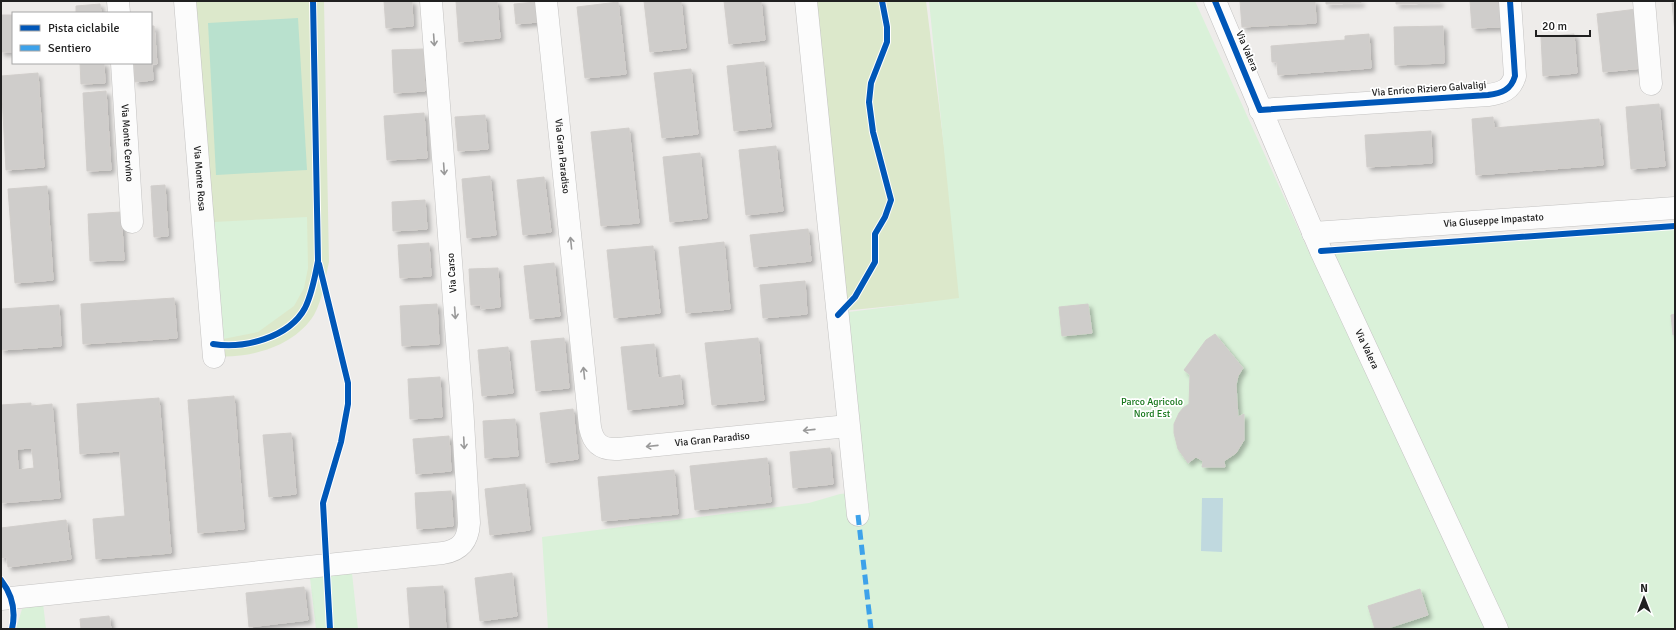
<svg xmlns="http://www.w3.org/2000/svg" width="1676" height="630" font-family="Signika,sans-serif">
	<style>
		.grass { fill: #dce8cb }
		.park { fill: #daf1d9 }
		.pitch { fill: #b9e1ce }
		.water { fill: #c0d9df }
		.building { fill: #cfcdcb; stroke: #d1cecb; fill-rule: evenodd; filter: url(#shadow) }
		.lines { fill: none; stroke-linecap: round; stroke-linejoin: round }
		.minor-casing { stroke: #c4c3c2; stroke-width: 23 }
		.minor { stroke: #fcfcfc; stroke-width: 22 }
		.quiet { stroke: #3da2ea; stroke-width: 5; stroke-dasharray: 10 5; stroke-linecap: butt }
		.cycleway-casing { stroke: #fff; stroke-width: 8 }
		.cycleway { stroke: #0057b8; stroke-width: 6 }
		.oneway { stroke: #999 }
		.labels { text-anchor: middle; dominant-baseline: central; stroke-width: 3.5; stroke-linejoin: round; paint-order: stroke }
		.street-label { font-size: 10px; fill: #202020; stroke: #fff }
		.park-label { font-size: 10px; fill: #16771b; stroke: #fff }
	</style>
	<defs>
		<filter id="shadow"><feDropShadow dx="3.5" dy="3.5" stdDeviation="2" flood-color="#0004"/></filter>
	</defs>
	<rect width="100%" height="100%" fill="#eeecea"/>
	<!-- grass -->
	<g class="grass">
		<path d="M189,1H324L329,262C325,279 323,299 314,315C294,347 249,359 214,356Z"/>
		<polygon points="812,1 926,1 963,299 842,311"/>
	</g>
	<!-- park -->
	<g class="park">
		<polygon points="929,1 1195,1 1308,250 1675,224 1675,629 548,629 542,537 809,503 840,494 850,493 841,313 959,298"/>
		<polygon points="307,217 308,268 304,288 294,306 258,332 223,339 214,222"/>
		<polygon points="352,573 358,629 316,629 310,578"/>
		<polygon points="43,603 46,629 16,629 22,609"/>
	</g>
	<!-- pitch -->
	<polygon class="pitch" points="298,18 307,170 216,175 208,23"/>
	<!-- water -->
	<polygon class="water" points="1202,498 1223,498 1222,552 1201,551"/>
	<!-- building -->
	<g class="building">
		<polygon points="384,1 412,1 413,26 386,28"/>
		<polygon points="456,1 497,1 500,38 459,42"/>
		<polygon points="644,1 681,1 686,48 650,52"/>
		<polygon points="724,1 761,1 765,40 729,44"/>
		<polygon points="1240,1 1315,1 1316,23 1242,27"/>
		<polygon points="1326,1 1361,1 1361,3 1326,4"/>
		<polygon points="1396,1 1440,1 1440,3 1396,4"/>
		<polygon points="1470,1 1501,1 1502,27 1472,28"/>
		<polygon points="536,2 538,22 516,24 514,4"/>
		<polygon points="618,2 626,74 585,78 577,7"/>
		<polygon points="1672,3 1675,3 1675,33"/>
		<polygon points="100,4 101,13 76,13 76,6"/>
		<polygon points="1637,9 1643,68 1603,72 1597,14"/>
		<rect x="1" y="15" width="12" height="37"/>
		<polygon points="151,26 154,26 157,64 152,64 153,80 135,82 134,64 126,64 125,63 151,63"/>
		<polygon points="1443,26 1444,63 1395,65 1394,27"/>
		<polygon points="1369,34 1371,68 1278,75 1277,62 1272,62 1271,46 1345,40 1345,36"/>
		<polygon points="1574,34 1577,73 1543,76 1541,37"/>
		<polygon points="423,49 425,91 394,93 392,50"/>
		<polygon points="764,62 771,127 734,131 727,66"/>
		<polygon points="80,63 104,63 105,83 81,84"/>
		<polygon points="691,69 698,134 662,138 654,73"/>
		<polygon points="38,73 44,167 6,170 1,76"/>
		<polygon points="106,91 111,170 87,171 83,93"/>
		<polygon points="1659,104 1665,166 1631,169 1626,107"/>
		<polygon points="424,113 427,158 387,160 384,116"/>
		<polygon points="485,115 488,149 458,151 455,117"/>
		<polygon points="1493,117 1494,128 1599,119 1603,165 1476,175 1472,119"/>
		<polygon points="629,128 639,223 601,226 591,132"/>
		<polygon points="1431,131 1432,163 1367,167 1365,135"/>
		<polygon points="776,146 783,211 746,215 739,150"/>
		<polygon points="700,153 707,218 670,222 663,157"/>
		<polygon points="490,176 496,235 467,238 462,179"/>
		<polygon points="544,177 551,232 523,235 517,180"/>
		<polygon points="165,185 168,236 154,237 151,186"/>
		<polygon points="47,186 53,280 15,283 8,189"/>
		<polygon points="425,200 427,229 393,231 392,202"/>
		<polygon points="121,212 124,260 90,261 88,214"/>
		<polygon points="808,229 811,261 754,267 750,235"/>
		<polygon points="724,242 730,309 686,313 679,247"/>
		<polygon points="429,243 431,276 400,278 398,245"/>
		<polygon points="653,246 660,313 614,318 607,250"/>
		<polygon points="554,263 560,316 530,319 524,266"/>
		<polygon points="498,268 500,307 481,309 481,305 471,305 469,269"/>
		<polygon points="805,281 807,314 763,318 760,285"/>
		<polygon points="174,298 177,338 83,344 81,304"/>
		<polygon points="437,304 439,344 402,346 400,306"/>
		<polygon points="1088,304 1092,333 1062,336 1059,307"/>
		<polygon points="59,305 61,346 1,350 1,309"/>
		<polygon points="1675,314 1675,335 1673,335 1671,315"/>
		<polygon points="1215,334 1243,368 1238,376 1236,385 1238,417 1244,414 1244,440 1236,453 1224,461 1225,467 1202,467 1203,461 1196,457 1188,463 1178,449 1174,433 1174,424 1179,413 1183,408 1189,404 1190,375 1184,370 1206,340"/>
		<polygon points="564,338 569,388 536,391 531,341"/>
		<polygon points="758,338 764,400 712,405 705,343"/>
		<polygon points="654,344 658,378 680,375 683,404 628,410 621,347"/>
		<polygon points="508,347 513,393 482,396 478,350"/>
		<polygon points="440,377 442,417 410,419 408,379"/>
		<polygon points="234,396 244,529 198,533 188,400"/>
		<polygon points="159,398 171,553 96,559 93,519 125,516 120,451 80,454 77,404"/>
		<path d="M31,403V406L52,404L60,498L1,503V405ZM32,448L34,468L18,470L17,449Z"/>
		<polygon points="573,409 578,459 546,463 540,413"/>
		<polygon points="515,419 518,456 485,458 483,421"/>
		<polygon points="291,433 296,494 269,497 263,435"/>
		<polygon points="449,436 451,471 416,474 413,439"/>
		<polygon points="830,448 833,484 793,488 790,452"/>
		<polygon points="767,458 771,502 695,510 690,466"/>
		<polygon points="674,470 678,514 602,521 598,477"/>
		<polygon points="525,484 530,530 490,535 485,489"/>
		<polygon points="451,491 453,526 417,529 415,493"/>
		<polygon points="66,520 71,559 8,567 7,557 1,558 1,528"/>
		<polygon points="512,573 517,616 480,621 475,578"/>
		<polygon points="443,586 446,629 410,629 407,588"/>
		<polygon points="304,587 308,620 249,627 246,593"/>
		<polygon points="1420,589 1428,615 1385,629 1375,629 1368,606"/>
		<polygon points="109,616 111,629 81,629 80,619"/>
	</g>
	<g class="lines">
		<defs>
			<g id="minor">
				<polyline points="118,1 119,13"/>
				<path id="s1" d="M185,1L214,357"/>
				<path id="s2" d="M546,1L590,427C593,443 601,450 618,449L848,426"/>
				<polyline points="806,1 858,515"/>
				<path id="s3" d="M1215,1L1321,251L1497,629"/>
				<polyline points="1644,1 1651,84"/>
				<path id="s4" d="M122,63L132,222"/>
				<path d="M1260,110L1488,95C1502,93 1511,90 1515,76L1510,1"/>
				<path id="s5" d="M1313,233L1675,208"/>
				<path d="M1,599L443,553C461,550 468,541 469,523L462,405L431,1"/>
			</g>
		</defs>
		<!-- minor casing -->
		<use href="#minor" class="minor-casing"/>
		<!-- minor -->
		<use href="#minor" class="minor"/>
		<!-- quiet -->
		<polyline class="quiet" points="858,515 871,629"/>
		<defs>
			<g id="cycleway">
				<path d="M1215,1L1260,110L1488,95C1502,93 1511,90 1515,76L1510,1"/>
				<polyline points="1321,251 1675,226"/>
				<polyline points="319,264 348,383 348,404 341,442 323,503 330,629"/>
				<polyline points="838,315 855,297 875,262 875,234 885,217 891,200 873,132 869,102 871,83 887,42 887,27 882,1"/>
				<path d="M213,344C243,349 289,338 305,308C312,294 315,277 318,261L313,1"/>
				<path d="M1,580C12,594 16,611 12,629"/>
			</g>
		</defs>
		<!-- cycleway casing -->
		<use href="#cycleway" class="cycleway-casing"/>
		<!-- cycleway -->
		<use href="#cycleway" class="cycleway"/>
	</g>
	<!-- one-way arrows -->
	<defs><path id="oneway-shaft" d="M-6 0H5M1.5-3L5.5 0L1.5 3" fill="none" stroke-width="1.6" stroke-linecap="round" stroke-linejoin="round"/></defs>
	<g class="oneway">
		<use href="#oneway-shaft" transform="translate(434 40) rotate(86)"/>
		<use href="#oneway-shaft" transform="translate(444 169) rotate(86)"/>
		<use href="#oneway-shaft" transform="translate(571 243) rotate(-96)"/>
		<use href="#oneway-shaft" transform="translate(455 313) rotate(86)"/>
		<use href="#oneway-shaft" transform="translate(584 373) rotate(-96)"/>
		<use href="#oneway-shaft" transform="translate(809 430) rotate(174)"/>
		<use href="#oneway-shaft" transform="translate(464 443) rotate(87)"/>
		<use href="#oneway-shaft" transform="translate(652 446) rotate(174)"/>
	</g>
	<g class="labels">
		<!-- street labels -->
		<g class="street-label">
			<text transform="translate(1247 51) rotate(67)">Via Valera</text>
			<text transform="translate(1429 89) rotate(-4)">Via Enrico Riziero Galvaligi</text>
			<text stroke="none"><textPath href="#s4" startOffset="80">Via Monte Cervino</textPath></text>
			<text stroke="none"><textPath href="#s2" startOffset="156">Via Gran Paradiso</textPath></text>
			<text stroke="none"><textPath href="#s1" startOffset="178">Via Monte Rosa</textPath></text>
			<text stroke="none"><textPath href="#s5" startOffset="181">Via Giuseppe Impastato</textPath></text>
			<text transform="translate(452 273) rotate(-94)">Via Carso</text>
			<text stroke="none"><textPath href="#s3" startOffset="380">Via Valera</textPath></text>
			<text stroke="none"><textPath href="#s2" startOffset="563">Via Gran Paradiso</textPath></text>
		</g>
		<!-- park labels -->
		<g class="park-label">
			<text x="1152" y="402">Parco Agricolo<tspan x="1152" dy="12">Nord Est</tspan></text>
		</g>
	</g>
	<!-- border -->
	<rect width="1676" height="630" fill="none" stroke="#202020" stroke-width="4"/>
	<!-- legend -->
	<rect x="12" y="12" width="140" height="52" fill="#ffffff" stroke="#a6a6a6"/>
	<rect x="20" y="25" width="20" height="6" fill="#0057b8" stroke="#a6a6a6"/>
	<text x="48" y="32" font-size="12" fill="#202020">Pista ciclabile</text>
	<rect x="20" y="45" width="20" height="6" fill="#3da2ea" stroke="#a6a6a6"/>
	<text x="48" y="52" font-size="12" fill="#202020">Sentiero</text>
	<!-- north arrow -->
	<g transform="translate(1644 598)" stroke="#ffffff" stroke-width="3" paint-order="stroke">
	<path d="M0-3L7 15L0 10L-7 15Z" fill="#202020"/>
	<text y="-6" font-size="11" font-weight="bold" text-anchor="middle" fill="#202020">N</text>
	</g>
	<!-- scale -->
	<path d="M1536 30v6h54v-6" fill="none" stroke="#202020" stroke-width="2"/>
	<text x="1542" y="30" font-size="12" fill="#202020" stroke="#ffffff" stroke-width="3" paint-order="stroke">20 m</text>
</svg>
